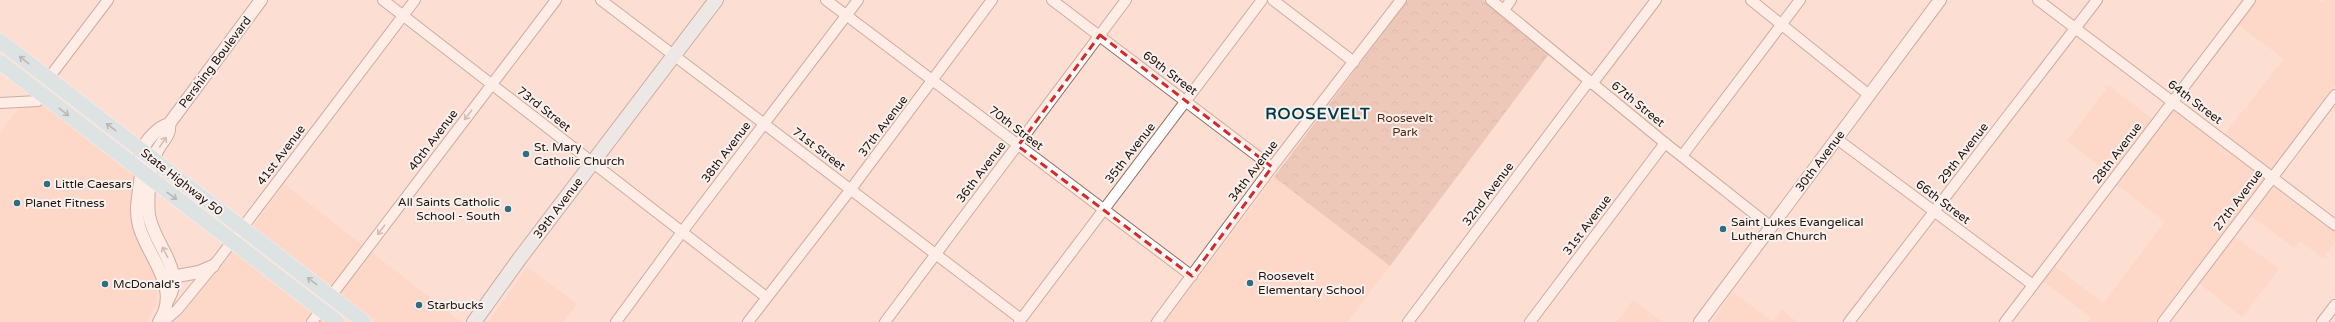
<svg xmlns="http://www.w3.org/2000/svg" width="2335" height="322" font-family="'Varela Round',sans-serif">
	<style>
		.built { fill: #fdcebc }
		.park { fill: url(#park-crowns) }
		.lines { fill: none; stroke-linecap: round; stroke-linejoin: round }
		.minor-casing { stroke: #927063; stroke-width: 12 }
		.tertiary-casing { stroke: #927063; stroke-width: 14 }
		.secondary-casing { stroke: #927063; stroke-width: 16 }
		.primary-casing { stroke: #fff; stroke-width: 16 }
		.minor { stroke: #fff; stroke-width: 10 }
		.tertiary { stroke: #fff; stroke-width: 12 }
		.secondary { stroke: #daf4fc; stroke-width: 14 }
		.primary { stroke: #b5e9f9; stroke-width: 15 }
		.oneway { stroke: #72898f }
		.oneway2 { stroke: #9b9593 }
		.marked { fill: none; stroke: #d62828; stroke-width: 3; stroke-dasharray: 8 5; stroke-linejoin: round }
		.poi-dot { fill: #2d6f81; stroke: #f9f1ee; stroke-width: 1.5 }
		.labels { text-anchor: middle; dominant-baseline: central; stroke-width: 4; stroke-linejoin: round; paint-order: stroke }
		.street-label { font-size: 12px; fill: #21140e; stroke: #f9f1ee }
		.park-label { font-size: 12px; fill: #57230c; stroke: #f9f1ee }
		.poi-label { font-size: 12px; fill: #21140e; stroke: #f9f1ee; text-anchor: start }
		.district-label { font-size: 16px; font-weight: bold; letter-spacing: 1px; fill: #003b48; stroke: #f9f1ee }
	</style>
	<defs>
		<pattern id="park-crowns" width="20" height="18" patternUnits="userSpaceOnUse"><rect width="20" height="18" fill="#daaa98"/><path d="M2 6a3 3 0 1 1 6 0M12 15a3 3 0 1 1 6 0" fill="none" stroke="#bb9182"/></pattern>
	</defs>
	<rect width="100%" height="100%" fill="#fdded2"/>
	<!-- built -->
	<g class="built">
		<polygon points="2255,0 2317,0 2322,3 2324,0 2335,0 2335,85 2272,168 2268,168 2224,135 2284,59 2236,23"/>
		<polygon points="2109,86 2161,125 2171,111 2175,111 2335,232 2335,242 2323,258 2300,241 2294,248 2242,209 2226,230 2279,269 2242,317 2190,276 2155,322 2088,322 2091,318 2042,280 2054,266 2103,303 2165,222 2116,184 2119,181 2067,141"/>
		<polygon points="32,91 136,177 133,193 158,282 156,305 147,322 0,322 0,133"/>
		<polygon points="1274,177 1390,266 1348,322 1165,322"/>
		<polygon points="284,184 460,321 459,322 374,322 327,287 252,228"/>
		<polygon points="234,251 332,322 175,322"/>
		<polygon points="527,267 577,304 563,322 488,322"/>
		<polygon points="1733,292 1773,322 1782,310 1797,322 1711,322"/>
		<polygon points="1633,300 1662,322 1617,322"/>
	</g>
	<!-- park -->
	<polygon class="park" points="1408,0 1483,0 1549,54 1390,266 1274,177"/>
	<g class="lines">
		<defs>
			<g id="minor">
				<polyline points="383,0 766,297"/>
				<polyline points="601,0 1021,319"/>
				<polyline points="826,0 1192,276"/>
				<polyline points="1052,0 1272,167"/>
				<polyline points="1273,0 1354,62"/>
				<polyline points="1491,0 1665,143 1771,227"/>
				<polyline points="1751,0 1869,95"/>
				<polyline points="2038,0 2335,225"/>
				<polyline points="1504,10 1511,0"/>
				<polyline points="48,79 108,0"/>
				<polyline points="1592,84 1656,0"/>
				<polyline points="0,103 38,101"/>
				<polyline points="1837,139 2033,285"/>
				<polyline points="1682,156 1800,0"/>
				<polyline points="331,296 556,0"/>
				<polyline points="163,322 177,310 218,260 415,0"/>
				<polyline points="312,322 321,310"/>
				<polyline points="616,322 682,232 858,0"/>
				<polyline points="748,322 851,189 992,0"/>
				<polyline points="885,322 1126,0"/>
				<polyline points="1019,322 1262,0"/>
				<polyline points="1157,322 1272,167 1401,0"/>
				<polyline points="1408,322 1589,81"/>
				<polyline points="1530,322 1665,143"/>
				<polyline points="1849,322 2097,0"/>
				<polyline points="2005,322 2250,0"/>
				<polyline points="2163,322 2335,95"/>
				<polyline points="2322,322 2335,305"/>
			</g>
			<g id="tertiary">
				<polyline points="166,278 199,272 213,266"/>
				<path d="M167,301C187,270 154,246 149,215C147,196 150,168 157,151C162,141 171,135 169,124"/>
				<path d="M159,322C182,288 148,258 139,226C134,207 140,191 141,172C142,165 139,158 142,151C146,140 158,127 169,124L261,0"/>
				<polyline points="1700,322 1940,0"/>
			</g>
			<polyline id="secondary" points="474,322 520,258 716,0"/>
			<g id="primary">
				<polyline points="0,41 364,322"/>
				<polyline points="0,62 337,322"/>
			</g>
		</defs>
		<!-- minor casing -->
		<use href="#minor" class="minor-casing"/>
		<!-- tertiary casing -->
		<use href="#tertiary" class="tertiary-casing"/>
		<!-- secondary casing -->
		<use href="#secondary" class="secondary-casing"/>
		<!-- primary casing -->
		<use href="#primary" class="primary-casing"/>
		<!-- minor -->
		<use href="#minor" class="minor"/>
		<!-- tertiary -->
		<use href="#tertiary" class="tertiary"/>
		<!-- secondary -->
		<use href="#secondary" class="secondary"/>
		<!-- primary -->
		<use href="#primary" class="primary"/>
	</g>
	<!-- one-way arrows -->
	<defs><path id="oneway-shaft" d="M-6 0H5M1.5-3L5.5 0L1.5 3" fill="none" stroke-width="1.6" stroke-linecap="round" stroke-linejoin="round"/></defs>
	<g class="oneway">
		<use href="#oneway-shaft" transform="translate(24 60) rotate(-142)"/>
		<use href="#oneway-shaft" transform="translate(64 112) rotate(38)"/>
		<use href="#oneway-shaft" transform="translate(111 127) rotate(-143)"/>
		<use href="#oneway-shaft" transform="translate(172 196) rotate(37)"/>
		<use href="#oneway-shaft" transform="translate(312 281) rotate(-143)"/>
	</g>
	<g class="oneway2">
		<use href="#oneway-shaft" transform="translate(468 115) rotate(127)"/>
		<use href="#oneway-shaft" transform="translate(163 142) rotate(-56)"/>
		<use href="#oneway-shaft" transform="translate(381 230) rotate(127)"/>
		<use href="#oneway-shaft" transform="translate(165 252) rotate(-117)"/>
	</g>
	<!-- marked area -->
	<path d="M0 0H2335V322H0ZM1100,35L1272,167L1192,276L1018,146Z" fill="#fdded2" fill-opacity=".55" fill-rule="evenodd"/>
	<path class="marked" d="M1100,35L1272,167L1192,276L1018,146Z"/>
	<!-- markers -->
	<g class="poi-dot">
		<circle cx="526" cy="154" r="4"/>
		<circle cx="47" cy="184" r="4"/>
		<circle cx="17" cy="203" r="4"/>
		<circle cx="508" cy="209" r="4"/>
		<circle cx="1723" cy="229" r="4"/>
		<circle cx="1250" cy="283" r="4"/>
		<circle cx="105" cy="284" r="4"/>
		<circle cx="419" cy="305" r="4"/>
	</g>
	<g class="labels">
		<!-- street labels -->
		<g class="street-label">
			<text transform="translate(215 62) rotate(-53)">Pershing Boulevard</text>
			<text transform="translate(1170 73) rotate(37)">69th Street</text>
			<text transform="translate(2195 102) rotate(37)">64th Street</text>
			<text transform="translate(1638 104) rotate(39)">67th Street</text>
			<text transform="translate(544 109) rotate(38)">73rd Street</text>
			<text transform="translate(883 126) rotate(-53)">37th Avenue</text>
			<text transform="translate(1016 128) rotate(37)">70th Street</text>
			<text transform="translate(433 140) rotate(-53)">40th Avenue</text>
			<text transform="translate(819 149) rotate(37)">71st Street</text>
			<text transform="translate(726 152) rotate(-53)">38th Avenue</text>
			<text transform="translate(1130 153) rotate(-52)">35th Avenue</text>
			<text transform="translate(1963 153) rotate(-52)">29th Avenue</text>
			<text transform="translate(2117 153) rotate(-53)">28th Avenue</text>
			<text transform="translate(281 155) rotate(-53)">41st Avenue</text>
			<text transform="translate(1820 161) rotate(-53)">30th Avenue</text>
			<text transform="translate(1253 171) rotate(-53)">34th Avenue</text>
			<text transform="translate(981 172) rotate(-53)">36th Avenue</text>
			<text transform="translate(182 182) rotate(38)">State Highway 50</text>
			<text transform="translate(1488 194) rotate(-53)">32nd Avenue</text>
			<text transform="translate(2238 200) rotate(-53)">27th Avenue</text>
			<text transform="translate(1943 202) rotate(37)">66th Street</text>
			<text transform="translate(558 208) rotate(-53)">39th Avenue</text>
			<text transform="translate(1587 225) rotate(-53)">31st Avenue</text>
		</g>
		<!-- park labels -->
		<g class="park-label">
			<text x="1405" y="118">Roosevelt<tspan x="1405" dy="14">Park</tspan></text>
		</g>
		<!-- poi labels -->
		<g class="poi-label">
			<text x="534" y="147">St. Mary<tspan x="534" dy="14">Catholic Church</tspan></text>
			<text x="55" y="184">Little Caesars</text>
			<text x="500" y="202" text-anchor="end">All Saints Catholic<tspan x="500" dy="14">School - South</tspan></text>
			<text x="25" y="203">Planet Fitness</text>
			<text x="1731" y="222">Saint Lukes Evangelical<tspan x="1731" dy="14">Lutheran Church</tspan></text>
			<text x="1258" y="276">Roosevelt<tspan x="1258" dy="14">Elementary School</tspan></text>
			<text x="113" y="284">McDonald's</text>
			<text x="427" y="305">Starbucks</text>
		</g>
		<!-- district labels -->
		<g class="district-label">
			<text x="1318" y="114">ROOSEVELT</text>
		</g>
	</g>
</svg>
